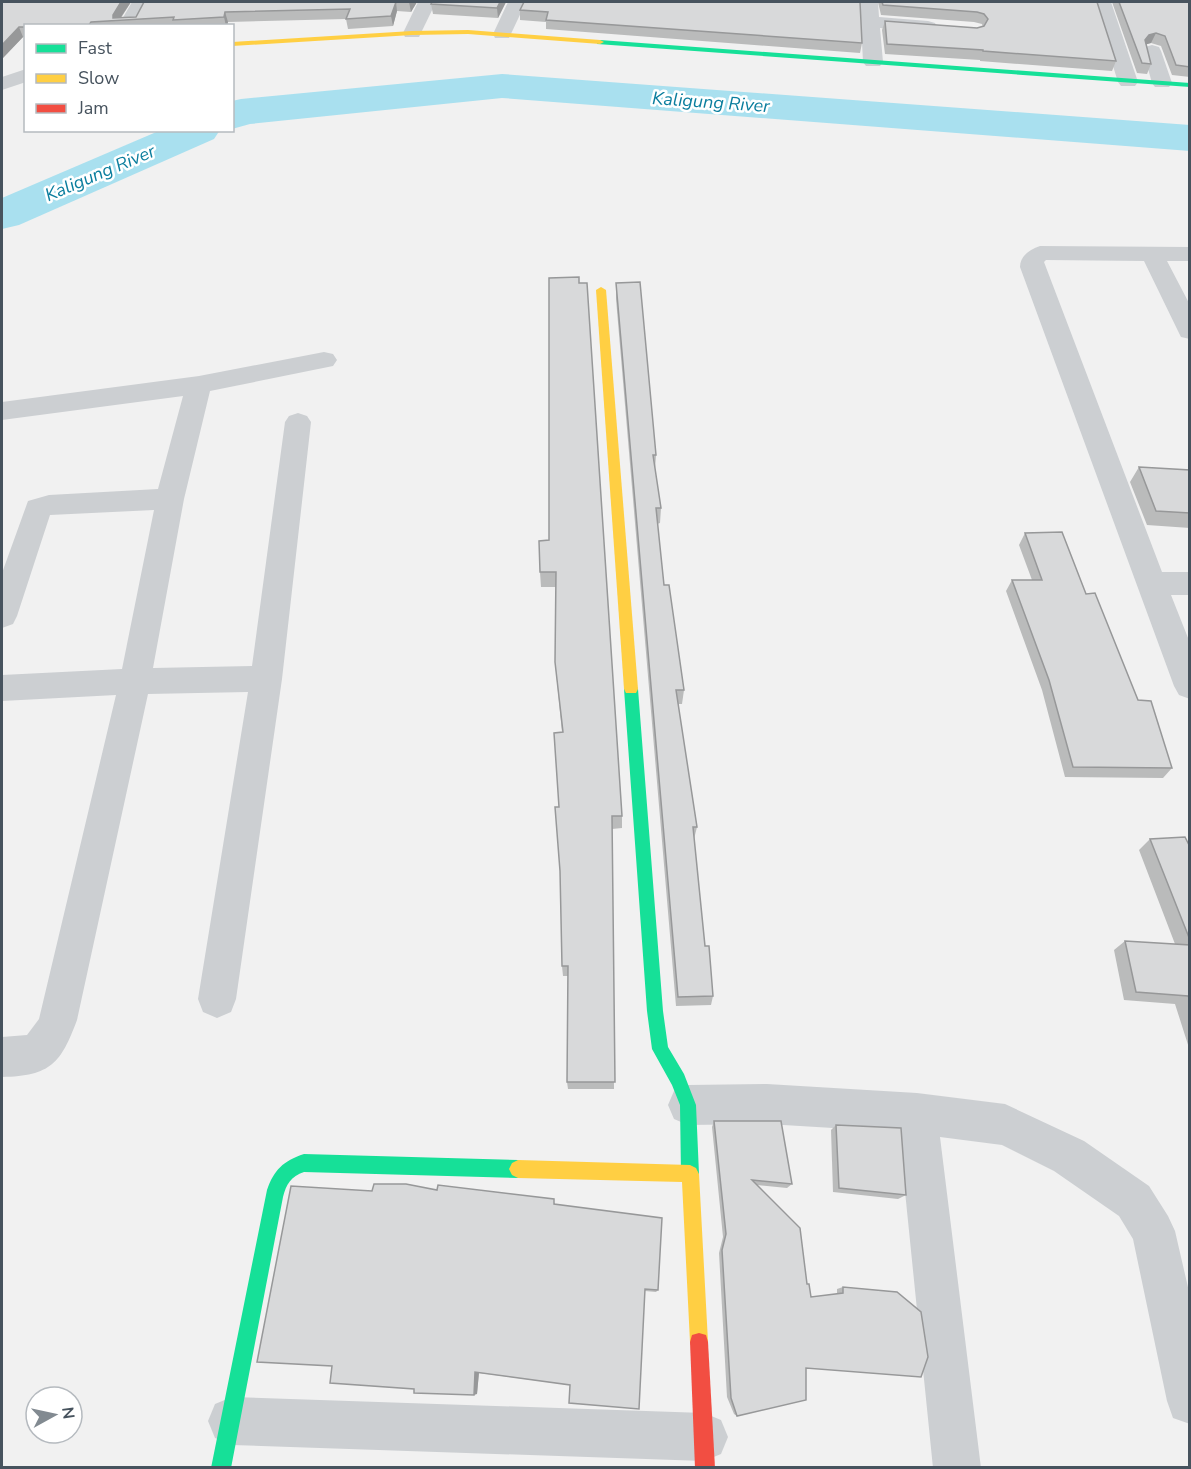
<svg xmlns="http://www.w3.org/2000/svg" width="1191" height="1469" font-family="'Nunito Sans',sans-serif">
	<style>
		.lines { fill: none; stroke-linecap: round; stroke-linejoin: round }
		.river { fill: #a9e0ef; fill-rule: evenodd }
		.street { fill: #cccfd2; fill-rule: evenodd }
		.fast { fill: #16e098; fill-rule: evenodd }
		.slow { fill: #ffcf43; fill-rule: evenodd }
		.jam { fill: #f24e42; fill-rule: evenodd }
		.wall { fill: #babbbb }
		.shaded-wall { fill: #979899 }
		.building { fill: #d8d9da; stroke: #979899; stroke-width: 1.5 }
		.labels { text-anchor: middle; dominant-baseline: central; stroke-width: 5; stroke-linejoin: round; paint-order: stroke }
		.far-water-label { font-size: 18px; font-style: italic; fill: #0b7e9e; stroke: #fff }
	</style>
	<rect width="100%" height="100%" fill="#f1f1f1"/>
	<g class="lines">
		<!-- river -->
		<g class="river">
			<polygon points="502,74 1190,125 1190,151 502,98 250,124 232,129 232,101 241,99"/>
			<polygon points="161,130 220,130 214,139 19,225 2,229 2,198"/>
		</g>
		<!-- street -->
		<g class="street">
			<polygon points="132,2 150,2 137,26 118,26"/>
			<polygon points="418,2 436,2 419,37 405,37 403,33"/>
			<polygon points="508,2 526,2 509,38 495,38 493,34"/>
			<polygon points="860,2 878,2 879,17 928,21 935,23 937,27 935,31 928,33 880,28 883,62 880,66 866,66 863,62"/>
			<polygon points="1093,2 1111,2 1138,82 1135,86 1121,86 1118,82"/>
			<polygon points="1152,45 1159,47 1161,51 1172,83 1169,87 1155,87 1152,83 1143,51 1145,47"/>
			<polygon points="26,69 26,82 2,90 2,77"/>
			<path d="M1040,246L1190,247V261H1167L1190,305V339L1181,337L1178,331L1144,261L1046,260L1044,262L1162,572H1190V595H1171L1190,643V699L1179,695L1174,686L1020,267C1020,256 1030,249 1040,246Z"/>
			<path d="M324,352L333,354L337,360L333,366L210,391L184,499L153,668L252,666L285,422L289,416L298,413L307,416L311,422L282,679L236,999L231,1012L217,1018L203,1012L198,999L248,692L148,694L77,1020C61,1063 51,1076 2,1077V1037L27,1035L39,1019L116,695L2,701V675L122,669L154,510L50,515L17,616L13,624L2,628V573L28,501L49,495L158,489L183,396L2,420V402L199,376Z"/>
			<polygon points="767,1084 917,1093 1005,1104 1084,1141 1149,1186 1168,1216 1175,1231 1190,1296 1190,1424 1173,1418 1167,1401 1133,1239 1119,1216 1054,1171 1002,1145 940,1137 981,1468 933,1468 899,1132 767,1124 688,1125 674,1119 668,1105 674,1091 688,1085"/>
			<polygon points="232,1397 704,1413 721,1420 728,1437 721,1454 704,1461 232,1445 215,1438 208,1421 215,1404"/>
		</g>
		<!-- fast -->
		<g class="fast">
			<polygon points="600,40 1190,83 1190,87 597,44 597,40"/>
			<polygon points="631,684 636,685 638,689 663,1011 668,1047 684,1074 696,1105 699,1174 696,1180 690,1183 684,1180 681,1174 680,1105 672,1085 652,1049 647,1011 624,689 626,685"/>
			<path d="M304,1154L518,1160L524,1163L527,1169L524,1175L518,1178L304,1172C291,1176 286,1185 283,1197L231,1468H211L267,1190C274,1170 283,1161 304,1154Z"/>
		</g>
		<!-- slow -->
		<g class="slow">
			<polygon points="468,30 600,40 604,42 600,44 468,34 412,35 232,46 232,42 412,31"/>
			<polygon points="601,287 606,290 638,689 636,693 626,693 624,689 596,290"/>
			<polygon points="518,1160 690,1165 696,1168 699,1174 708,1342 706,1349 699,1351 692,1349 690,1342 682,1182 518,1178 512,1175 509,1169 512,1163"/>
		</g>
		<!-- jam -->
		<polygon class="jam" points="699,1333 706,1335 708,1342 715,1468 695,1468 690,1342 692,1335"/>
	</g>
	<!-- wall -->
	<g class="wall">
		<polygon points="2,2 131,2 121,18 136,17 144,2 417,2 411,12 397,11 393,26 348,29 346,19 228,22 227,26 26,26 26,37 23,37 2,59"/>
		<polygon points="432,2 506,2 498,18 433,14 431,4"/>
		<polygon points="524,2 862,43 860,53 546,29 546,22 520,20 520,10"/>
		<polygon points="878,2 1097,2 1116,61 1112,71 980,61 980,60 885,54 882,30 885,21 977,28 983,27 982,24 974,22 881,15"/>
		<polygon points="1112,2 1190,2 1190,77 1172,75 1161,46 1151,43 1146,44 1151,64 1147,74 1137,73"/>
		<polygon points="616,283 656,455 655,470 661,508 660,523 657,524 664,585 684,690 682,704 678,704 697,827 694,839 705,946 713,996 711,1005 676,1006 616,299"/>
		<polygon points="1139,467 1189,470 1190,469 1190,528 1147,525 1130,482"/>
		<polygon points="1025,533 1086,594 1172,768 1163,778 1065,777 1042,690 1006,591 1012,580 1032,580 1019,545"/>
		<polygon points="549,540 622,816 622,828 612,829 614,1089 568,1089 567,1082 568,976 563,976 562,966 559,807 562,732 555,662 556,587 541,587 540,572"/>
		<polygon points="1150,839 1190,847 1190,1051 1175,1004 1124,1000 1114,950 1125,941 1175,944 1139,850"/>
		<polygon points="714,1121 792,1184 787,1188 757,1185 807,1284 811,1297 837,1294 837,1289 843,1287 897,1292 806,1368 737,1416 734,1414 727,1397 719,1253 723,1237 712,1127"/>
		<polygon points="836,1125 906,1195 898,1199 833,1192 831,1130"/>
		<polygon points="437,1190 555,1203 555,1204 658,1290 656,1292 645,1291 570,1385 479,1373 477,1394 414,1389 372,1191"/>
	</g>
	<!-- shaded-wall -->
	<g class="shaded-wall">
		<polygon points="121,2 131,2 119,20 113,18 113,15"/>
		<polygon points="396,2 397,11 393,26 391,16"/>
		<polygon points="409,2 417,2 411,12"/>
		<polygon points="500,2 506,2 498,18 497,8"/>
		<polygon points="225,12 228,22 227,26 226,26 224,17"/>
		<polygon points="19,27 23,37 2,59 2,45"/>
		<polygon points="1156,33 1151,43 1144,45 1145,40 1149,35"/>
		<polygon points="475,1372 479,1372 477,1394 474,1395"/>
	</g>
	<!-- building -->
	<g class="building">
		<polygon points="2,2 121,2 113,15 113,18 136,17 144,2 396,2 391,16 346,19 350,9 225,12 224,17 173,20 174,17 91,22 89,25 26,26 26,27 19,27 2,45"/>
		<polygon points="432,2 500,2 497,8 431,4"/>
		<polygon points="524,2 860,2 862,43 546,20 548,12 520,10"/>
		<polygon points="882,2 1097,2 1116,61 983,51 983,50 887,44 885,21 977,28 984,26 988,19 984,14 977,12 883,5"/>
		<polygon points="1119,2 1190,2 1190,67 1176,65 1165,36 1156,33 1149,35 1145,40 1151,64 1142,63"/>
		<polygon points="579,277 579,283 587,283 622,816 612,816 615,1082 567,1082 568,966 562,966 560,871 555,807 559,807 554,733 563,732 555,662 556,572 540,572 539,541 549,540 549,278"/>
		<polygon points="640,282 656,455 653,455 661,508 656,508 664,585 669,585 684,690 676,690 697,827 693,827 705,946 709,946 713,996 678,997 616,283"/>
		<polygon points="1139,467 1190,470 1190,513 1156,511"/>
		<polygon points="1062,532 1086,594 1095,593 1138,700 1151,701 1172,768 1073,767 1049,680 1012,580 1042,580 1025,533"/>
		<polygon points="1185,837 1190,847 1190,940 1150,839"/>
		<polygon points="1125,941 1190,945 1190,1000 1188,996 1136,992"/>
		<polygon points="714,1121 781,1121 792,1184 752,1180 800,1228 807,1284 809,1284 811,1297 843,1293 843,1287 897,1292 921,1312 928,1357 921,1377 806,1368 806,1400 737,1416 731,1398 722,1250 726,1234"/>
		<polygon points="836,1125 901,1128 906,1195 839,1188"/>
		<polygon points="374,1184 406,1184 437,1190 438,1185 554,1199 554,1204 662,1218 658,1290 645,1289 639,1409 569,1403 570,1385 475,1372 474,1395 414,1393 414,1389 330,1383 332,1366 257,1362 291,1186 372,1191"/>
	</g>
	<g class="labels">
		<!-- far-water labels -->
		<g class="far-water-label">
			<text transform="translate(711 102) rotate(4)">Kaligung River</text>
			<text transform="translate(100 173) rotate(-23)">Kaligung River</text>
		</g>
	</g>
	<!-- border -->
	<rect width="1191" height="1469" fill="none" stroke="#47535e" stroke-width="6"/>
	<!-- legend -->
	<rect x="24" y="24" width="210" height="108" fill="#ffffff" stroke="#b5babf" stroke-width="1.5"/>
	<rect x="36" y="44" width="30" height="9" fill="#16e098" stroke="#b5babf" stroke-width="1.5"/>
	<text x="78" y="54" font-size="18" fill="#47535e">Fast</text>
	<rect x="36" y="74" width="30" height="9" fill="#ffcf43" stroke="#b5babf" stroke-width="1.5"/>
	<text x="78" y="84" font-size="18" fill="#47535e">Slow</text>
	<rect x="36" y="104" width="30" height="9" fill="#f24e42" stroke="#b5babf" stroke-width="1.5"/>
	<text x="78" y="114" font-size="18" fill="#47535e">Jam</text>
	<!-- north arrow -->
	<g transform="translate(54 1415) rotate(82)"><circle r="28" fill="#ffffff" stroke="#b5babf" stroke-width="1.5"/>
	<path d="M0-4.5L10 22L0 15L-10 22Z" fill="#828a91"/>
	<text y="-9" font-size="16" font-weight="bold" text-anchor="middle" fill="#47535e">N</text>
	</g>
</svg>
